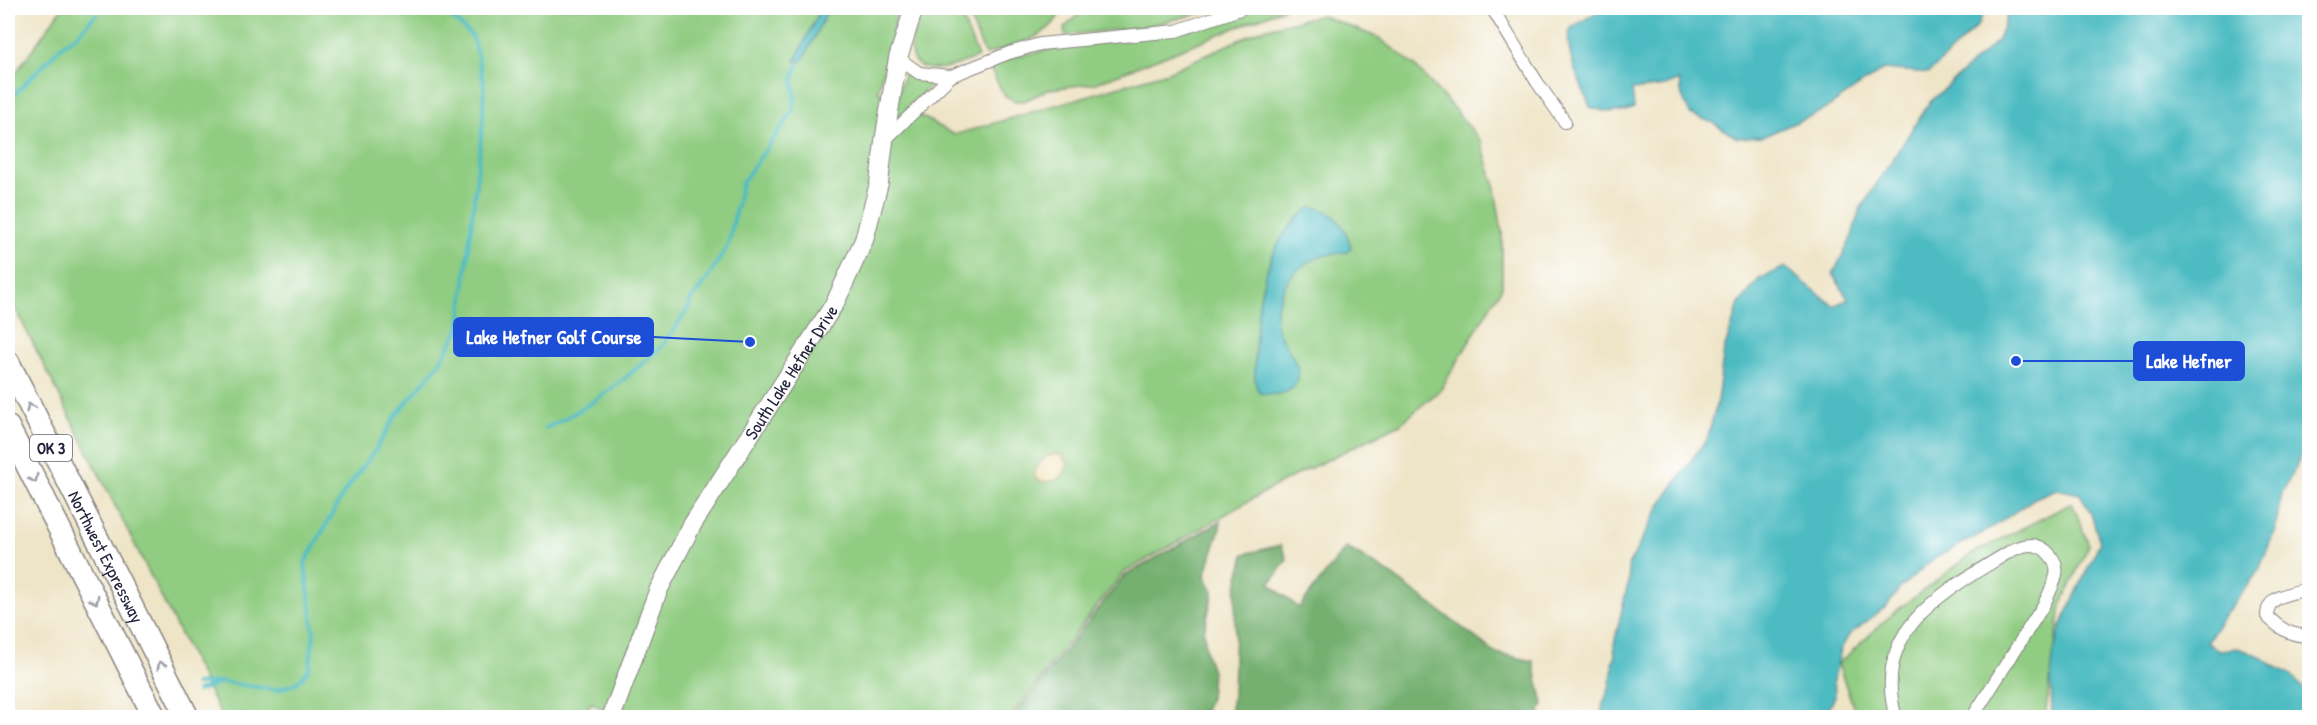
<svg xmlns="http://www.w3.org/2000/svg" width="2317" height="725" font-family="'Patrick Hand',sans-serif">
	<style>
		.green { fill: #90cc81; stroke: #59775e; stroke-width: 1.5 }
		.forest { fill: #74b06f; stroke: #4b6955; stroke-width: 1.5 }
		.sand { fill: #eeda9e; stroke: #887e6c; stroke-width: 1.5 }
		.water { fill: #4dbcc2; stroke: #386f7e; stroke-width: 1.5 }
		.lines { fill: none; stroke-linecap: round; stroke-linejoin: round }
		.stream { stroke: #4dbcc2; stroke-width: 4 }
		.street-casing { stroke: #888380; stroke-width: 14 }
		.secondary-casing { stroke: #888380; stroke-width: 20 }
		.highway-casing { stroke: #888380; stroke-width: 25 }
		.street { stroke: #fff; stroke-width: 12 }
		.secondary { stroke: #fff; stroke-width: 18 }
		.highway { stroke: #fff; stroke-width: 22 }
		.oneway { stroke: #9c9ca7 }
		.labels { text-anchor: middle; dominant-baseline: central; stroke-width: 6; stroke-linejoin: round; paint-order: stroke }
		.shield { fill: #fff; stroke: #646476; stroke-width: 1.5 }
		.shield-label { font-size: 16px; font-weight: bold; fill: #22223b }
		.street-label { font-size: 18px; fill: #22223b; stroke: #fff }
		.leader { fill: none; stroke: #1d4ed8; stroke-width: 2 }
		.callout-dot { fill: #1d4ed8; stroke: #fff; stroke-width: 2 }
		.callout { fill: #1d4ed8; stroke: #1d4ed8; stroke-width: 2 }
		.callout-label { font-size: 20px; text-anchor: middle; font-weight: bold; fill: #fff }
	</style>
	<rect width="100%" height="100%" fill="#fff"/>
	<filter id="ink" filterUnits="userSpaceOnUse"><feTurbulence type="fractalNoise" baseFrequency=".0167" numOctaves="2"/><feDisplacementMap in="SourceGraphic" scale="12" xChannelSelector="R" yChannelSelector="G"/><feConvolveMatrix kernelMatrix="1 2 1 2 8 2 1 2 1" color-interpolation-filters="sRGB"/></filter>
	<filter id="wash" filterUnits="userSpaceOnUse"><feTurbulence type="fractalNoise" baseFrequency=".008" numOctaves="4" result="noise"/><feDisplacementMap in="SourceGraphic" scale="24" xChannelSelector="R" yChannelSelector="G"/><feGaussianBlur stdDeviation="1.35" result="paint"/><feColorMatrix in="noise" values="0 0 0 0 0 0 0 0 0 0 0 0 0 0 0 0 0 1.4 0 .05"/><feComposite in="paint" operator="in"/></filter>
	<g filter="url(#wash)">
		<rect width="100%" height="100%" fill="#eee4c6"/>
		<!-- green -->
		<g class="green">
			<polygon points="62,8 901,8 897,13 878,91 896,101 905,71 930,81 931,85 907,108 954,135 1168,72 1263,29 1321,15 1379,38 1414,65 1449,103 1481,141 1494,184 1502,231 1502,287 1441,389 1400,424 1282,482 1123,573 1009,718 621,718 591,703 581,718 222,717 8,294 8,84"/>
			<path d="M924,8H958L978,57C964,62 947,70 932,69C897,68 914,25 924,8Z"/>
			<path d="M1045,8H1056L1058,17C1042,42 1011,45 985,55L968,14L1040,11Z"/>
			<polygon points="1085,8 1221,8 1143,27 1065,35 1064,28"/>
			<polygon points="1251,8 1285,8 1096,83 1050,89 1024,101 1015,101 1004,95 989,66 1013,57 1057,48 1229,17"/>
			<polygon points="2072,503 2089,545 2061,605 2045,717 1857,717 1838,664 1892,614 1972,554"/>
		</g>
		<!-- forest -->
		<g class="forest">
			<polygon points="1221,521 1220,528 1205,575 1213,592 1204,631 1206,652 1212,672 1210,698 1202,717 1013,717 1124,576"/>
			<polygon points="1281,545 1287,559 1270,584 1299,608 1346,547 1392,575 1496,653 1533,661 1543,704 1537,717 1229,717 1233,698 1236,591 1244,554"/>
		</g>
		<!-- sand -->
		<path class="sand" d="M1056,454L1062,456L1068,464L1062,476C1054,482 1043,484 1035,478V469L1045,457Z"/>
		<!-- water -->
		<g class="water">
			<polygon points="821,8 829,8 802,62 795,61"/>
			<path d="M1603,8H1985L1979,24L1929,73L1884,69L1822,111L1762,137L1737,138L1713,123L1690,114L1682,96L1679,80L1665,86L1632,90L1634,108C1619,115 1605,112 1590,107C1582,84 1563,53 1570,29Z"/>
			<polygon points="2010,8 2309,8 2309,435 2296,467 2282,493 2275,530 2259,570 2219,623 2207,643 2219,650 2237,648 2256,654 2276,667 2289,673 2309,695 2309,717 2052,717 2051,676 2054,651 2061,626 2100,542 2091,514 2080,494 2057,489 2035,498 1990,529 1933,559 1899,589 1887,606 1849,635 1841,649 1834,678 1835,696 1826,715 1835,717 1601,717 1603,703 1609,689 1613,668 1612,663 1615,657 1614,644 1629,579 1628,566 1662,502 1708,437 1717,401 1724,350 1739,304 1759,279 1785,267 1834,306 1848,299 1833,274 1852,236 1859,211 1929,103 1998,40"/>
			<path d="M1311,207C1335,209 1345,226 1351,247L1348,252C1315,253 1288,268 1279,301C1276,310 1274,319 1277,328C1282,345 1312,373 1291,389C1282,396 1270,395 1260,393C1253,385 1255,369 1255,358C1256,304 1263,241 1311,207Z"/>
		</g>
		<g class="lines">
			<!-- stream -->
			<g class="stream">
				<polyline points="8,101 62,46 77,35 102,8"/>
				<path d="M546,428C595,405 626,379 665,343L688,309L690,301L706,281L728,245L742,183L792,113L795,98L793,78L798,65"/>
				<polyline points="196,684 222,682 276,690 297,683 309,669 314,634 305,563 345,491 374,452 397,414 439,364 460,327 483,120 484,84 473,37 442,8"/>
				<polyline points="198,691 217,684"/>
			</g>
		</g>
	</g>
	<g filter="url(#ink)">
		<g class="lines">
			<defs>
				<g id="street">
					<polyline points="1492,8 1537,82 1565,122"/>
					<polyline points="898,58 919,73 951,76"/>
					<polyline points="885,140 951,76 1009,53 1040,44 1176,31 1243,8"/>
					<path d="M2310,588C2293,594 2267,594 2267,616C2280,629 2291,636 2310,636"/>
					<path d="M1896,718C1870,628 1944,592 2009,552C2016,548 2023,545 2031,545C2045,545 2059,561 2056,575C2054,585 2048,596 2043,606L1972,718"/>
				</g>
				<g id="secondary">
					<path id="s1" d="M611,718L658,591L692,525L835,303L864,240L879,183L884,141L898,58L914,8"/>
				</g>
				<g id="highway">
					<path id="s2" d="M8,362L188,718"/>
					<polyline points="8,427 155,718"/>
				</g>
			</defs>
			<!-- street casing -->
			<use href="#street" class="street-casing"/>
			<!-- secondary casing -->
			<use href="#secondary" class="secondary-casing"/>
			<!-- highway casing -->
			<use href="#highway" class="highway-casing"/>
			<!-- street -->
			<use href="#street" class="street"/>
			<!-- secondary -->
			<use href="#secondary" class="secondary"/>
			<!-- highway -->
			<use href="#highway" class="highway"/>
		</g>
		<!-- one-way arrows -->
		<defs><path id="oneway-chevron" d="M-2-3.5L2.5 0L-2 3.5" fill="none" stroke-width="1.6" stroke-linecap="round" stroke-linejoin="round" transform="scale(1.5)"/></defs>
		<g class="oneway">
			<use href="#oneway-chevron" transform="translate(30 407) rotate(-117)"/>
			<use href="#oneway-chevron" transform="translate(34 479) rotate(63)"/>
			<use href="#oneway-chevron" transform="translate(95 600) rotate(63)"/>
			<use href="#oneway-chevron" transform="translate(161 665) rotate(-117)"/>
		</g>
	</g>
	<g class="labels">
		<!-- shield labels -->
		<rect class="shield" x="30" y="435" width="42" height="26" rx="4.5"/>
		<g class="shield-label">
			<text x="51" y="448">OK 3</text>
		</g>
		<!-- street labels -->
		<g class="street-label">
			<text stroke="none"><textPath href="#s1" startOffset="392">South Lake Hefner Drive</textPath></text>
			<text stroke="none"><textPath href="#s2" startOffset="218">Northwest Expressway</textPath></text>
		</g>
	</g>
	<!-- callouts -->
	<path class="leader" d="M750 342L653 337M2016 361L2134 361"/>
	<g class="callout-dot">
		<circle cx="750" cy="342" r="6"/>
		<circle cx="2016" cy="361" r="6"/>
	</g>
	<g class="callout">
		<rect x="454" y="318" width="199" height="38" rx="6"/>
		<rect x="2134" y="342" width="110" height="38" rx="6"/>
	</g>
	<g class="callout-label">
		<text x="554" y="344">Lake Hefner Golf Course</text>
		<text x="2189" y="368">Lake Hefner</text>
	</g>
	<!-- margin -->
	<rect width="2317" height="725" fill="none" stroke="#fff" stroke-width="30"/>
</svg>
